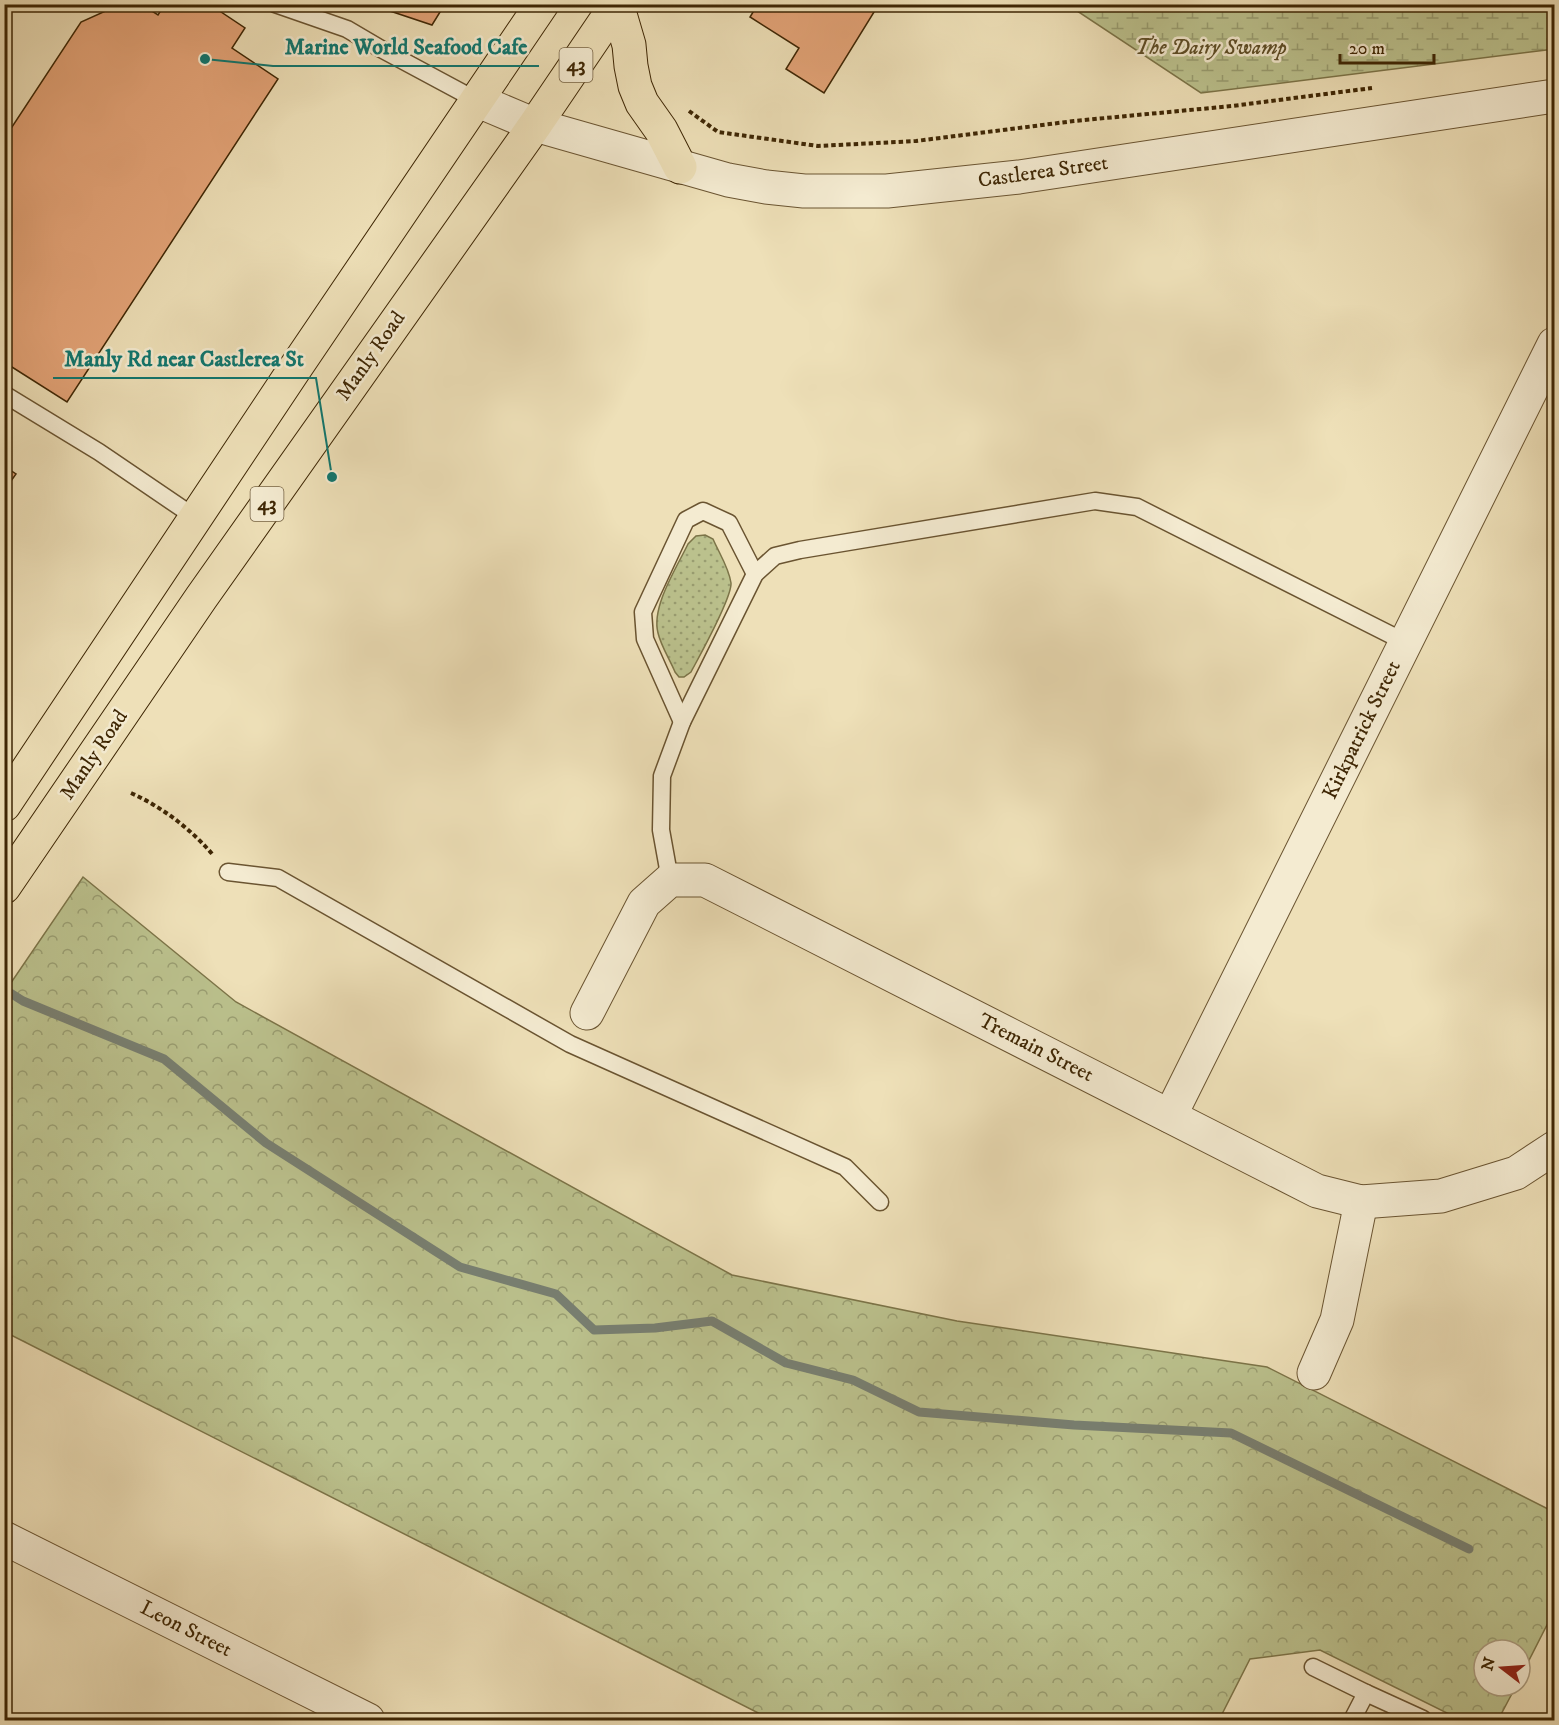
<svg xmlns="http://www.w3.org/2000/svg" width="1559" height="1725" font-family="'IM FELL DW Pica',serif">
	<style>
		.grass { fill: url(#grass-dots); stroke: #7c7448; stroke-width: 1.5 }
		.forest { fill: url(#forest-crowns); stroke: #7c7448; stroke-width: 1.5 }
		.wetland { fill: url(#wetland-marsh); stroke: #7c7448; stroke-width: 1.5 }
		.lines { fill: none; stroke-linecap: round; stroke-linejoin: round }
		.stream { stroke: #787f71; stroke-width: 9 }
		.building { fill: #e3a377; stroke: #3e2604; stroke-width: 1.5 }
		.lane-casing { stroke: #6a5431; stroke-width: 19 }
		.street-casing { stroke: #6a5431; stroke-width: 35 }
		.primary-casing { stroke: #3e2604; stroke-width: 35 }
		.path { stroke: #3e2604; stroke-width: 4; stroke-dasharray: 4.5 3; stroke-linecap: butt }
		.lane { stroke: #f4ebd1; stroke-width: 16 }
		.street { stroke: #f4ebd1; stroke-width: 33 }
		.primary { stroke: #eee0b8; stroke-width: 33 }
		.labels { text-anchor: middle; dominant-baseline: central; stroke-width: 5; stroke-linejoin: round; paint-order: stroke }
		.shield { fill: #f4ebd1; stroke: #756142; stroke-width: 1.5 }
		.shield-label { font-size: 20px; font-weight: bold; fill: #3e2604 }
		.park-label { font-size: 21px; font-style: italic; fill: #5d4d26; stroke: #f4ebd1 }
		.street-label { font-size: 21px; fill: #3e2604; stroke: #f4ebd1 }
		.leader { fill: none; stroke: #0f766e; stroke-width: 2 }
		.callout-dot { fill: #0f766e; stroke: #f4ebd1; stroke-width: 2 }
		.callout-label { font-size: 22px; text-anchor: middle; font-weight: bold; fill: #0f766e; stroke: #f4ebd1; stroke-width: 5; stroke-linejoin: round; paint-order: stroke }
	</style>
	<defs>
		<pattern id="grass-dots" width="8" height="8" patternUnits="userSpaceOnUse" patternTransform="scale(1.5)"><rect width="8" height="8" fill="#bbc18d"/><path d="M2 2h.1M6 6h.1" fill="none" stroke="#999d71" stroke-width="1.8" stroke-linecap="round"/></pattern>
		<pattern id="forest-crowns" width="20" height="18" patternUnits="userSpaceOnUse" patternTransform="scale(1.5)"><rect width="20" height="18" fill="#bbc18d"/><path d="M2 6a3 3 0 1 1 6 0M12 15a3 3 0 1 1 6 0" fill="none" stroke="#999d71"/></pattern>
		<pattern id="wetland-marsh" width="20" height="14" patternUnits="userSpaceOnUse" patternTransform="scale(1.5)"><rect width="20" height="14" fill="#bbc18d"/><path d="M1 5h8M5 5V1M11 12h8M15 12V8" fill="none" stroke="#999d71"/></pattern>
	</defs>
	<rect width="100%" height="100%" fill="#eee0b8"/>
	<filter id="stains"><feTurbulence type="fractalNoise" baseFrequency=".00333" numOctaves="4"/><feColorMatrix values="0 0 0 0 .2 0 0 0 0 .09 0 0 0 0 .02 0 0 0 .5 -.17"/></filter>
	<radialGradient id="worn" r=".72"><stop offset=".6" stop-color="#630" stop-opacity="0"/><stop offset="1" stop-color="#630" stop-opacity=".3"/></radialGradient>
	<!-- grass -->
	<path class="grass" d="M705,535L713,539C719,553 729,568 731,583C732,598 700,655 691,672L684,677H679L675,672C670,660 661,646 658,633C651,607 677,567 688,544L696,536Z"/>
	<!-- forest -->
	<polygon class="forest" points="83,877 236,1002 732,1275 957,1321 1267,1367 1554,1512 1554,1611 1520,1678 1520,1650 1484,1650 1484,1686 1516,1686 1498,1720 1461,1720 1320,1650 1250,1659 1219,1720 772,1720 5,1332 4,993"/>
	<!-- wetland -->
	<polygon class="wetland" points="1068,5 1554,5 1554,49 1201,93"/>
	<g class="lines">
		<!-- stream -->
		<polyline class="stream" points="4,989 23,1001 164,1059 266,1143 460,1267 556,1294 594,1330 655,1328 712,1321 786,1363 853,1380 919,1412 1074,1425 1231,1433 1469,1549"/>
	</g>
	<!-- building -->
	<g class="building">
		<polygon points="121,4 141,4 158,15 165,4 209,4 245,28 232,48 278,79 67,402 4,362 4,122 12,127 81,22"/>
		<polygon points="369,4 445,4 432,25"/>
		<polygon points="758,4 879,4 824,93 786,69 799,48 750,17"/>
		<polygon points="4,466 16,474 4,491"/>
	</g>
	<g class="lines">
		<defs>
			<g id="lane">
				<polyline points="275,4 347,29 381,49 476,100"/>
				<polyline points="4,394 99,452 196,518"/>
				<polyline points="682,722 645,639 643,612 686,520 703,511 729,523 755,574"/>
				<polyline points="228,872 278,878 570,1044 845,1167 880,1202"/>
				<polyline points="670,880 661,830 662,776 682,722 755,574 775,556 800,550 1095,501 1137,507 1405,642"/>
				<polyline points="1313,1667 1366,1693 1352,1720"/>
				<polyline points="1366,1693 1423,1719"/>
			</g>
			<g id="street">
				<polyline points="476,100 535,125 728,180 766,187 804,191 887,191 1019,177 1554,96"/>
				<polyline points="587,1013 644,903 670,880 705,880 1317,1191 1361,1202 1441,1196 1516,1173 1554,1148"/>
				<polyline points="1170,1116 1554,344"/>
				<polyline points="1314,1373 1337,1320 1361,1202"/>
				<polyline points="4,1538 368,1720"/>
			</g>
			<g id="primary">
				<polyline points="617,4 629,45 631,66 635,86 642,103 661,130 680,167"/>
				<polyline points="4,805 294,370 542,4"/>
				<polyline points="4,887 201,598 535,125 617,4"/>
			</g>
		</defs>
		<!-- lane casing -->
		<use href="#lane" class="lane-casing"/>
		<!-- street casing -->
		<use href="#street" class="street-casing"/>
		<!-- primary casing -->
		<use href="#primary" class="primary-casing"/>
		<!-- path -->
		<g class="path">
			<polyline points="689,111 718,132 818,146 916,141 1074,121 1232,106 1372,88"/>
			<path d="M131,793C162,807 191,829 213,855"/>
		</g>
		<!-- lane -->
		<use href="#lane" class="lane"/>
		<!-- street -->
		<use href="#street" class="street"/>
		<!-- primary -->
		<use href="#primary" class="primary"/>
	</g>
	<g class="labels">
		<!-- shield labels -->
		<g class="shield">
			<rect x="559.5" y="48" width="33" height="34" rx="4.5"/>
			<rect x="250.5" y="487" width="33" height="34" rx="4.5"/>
		</g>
		<g class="shield-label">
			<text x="576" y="65">43</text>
			<text x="267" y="504">43</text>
		</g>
		<!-- park labels -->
		<g class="park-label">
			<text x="1211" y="48">The Dairy Swamp</text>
		</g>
		<!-- street labels -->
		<g class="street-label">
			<text transform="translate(1043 172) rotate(-8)">Castlerea Street</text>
			<text transform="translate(371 356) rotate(-55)">Manly Road</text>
			<text transform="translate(1362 730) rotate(-64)">Kirkpatrick Street</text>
			<text transform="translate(94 755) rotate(-56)">Manly Road</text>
			<text transform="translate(1036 1048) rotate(27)">Tremain Street</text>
			<text transform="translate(186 1629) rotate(27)">Leon Street</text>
		</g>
	</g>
	<!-- callouts -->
	<path class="leader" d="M205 59L273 66H539M332 477L316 378H53"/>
	<g class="callout-dot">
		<circle cx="205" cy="59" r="6"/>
		<circle cx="332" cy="477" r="6"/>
	</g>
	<g class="callout-label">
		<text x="406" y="54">Marine World Seafood Cafe</text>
		<text x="184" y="366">Manly Rd near Castlerea St</text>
	</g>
	<!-- margin -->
	<rect width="1559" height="1725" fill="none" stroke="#eee0b8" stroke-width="24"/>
	<rect x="6" y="6" width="1547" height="1713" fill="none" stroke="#3e2604" stroke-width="3"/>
	<rect x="12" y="12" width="1535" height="1701" fill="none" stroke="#3e2604" stroke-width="1.5"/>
	<!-- north arrow -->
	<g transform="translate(1502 1668) rotate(287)"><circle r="28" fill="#f4ebd1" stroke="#ab9c7f" stroke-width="1.5"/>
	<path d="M0-4.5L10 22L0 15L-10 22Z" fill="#8f2418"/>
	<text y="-9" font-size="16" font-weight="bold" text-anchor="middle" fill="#3e2604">N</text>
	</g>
	<!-- scale -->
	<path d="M1340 54v9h94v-9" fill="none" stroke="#3e2604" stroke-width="3"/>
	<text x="1349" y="54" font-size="18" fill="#3e2604" stroke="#f4ebd1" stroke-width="4.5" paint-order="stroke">20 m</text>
	<rect width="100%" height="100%" filter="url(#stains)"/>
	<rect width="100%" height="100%" fill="url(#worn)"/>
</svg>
